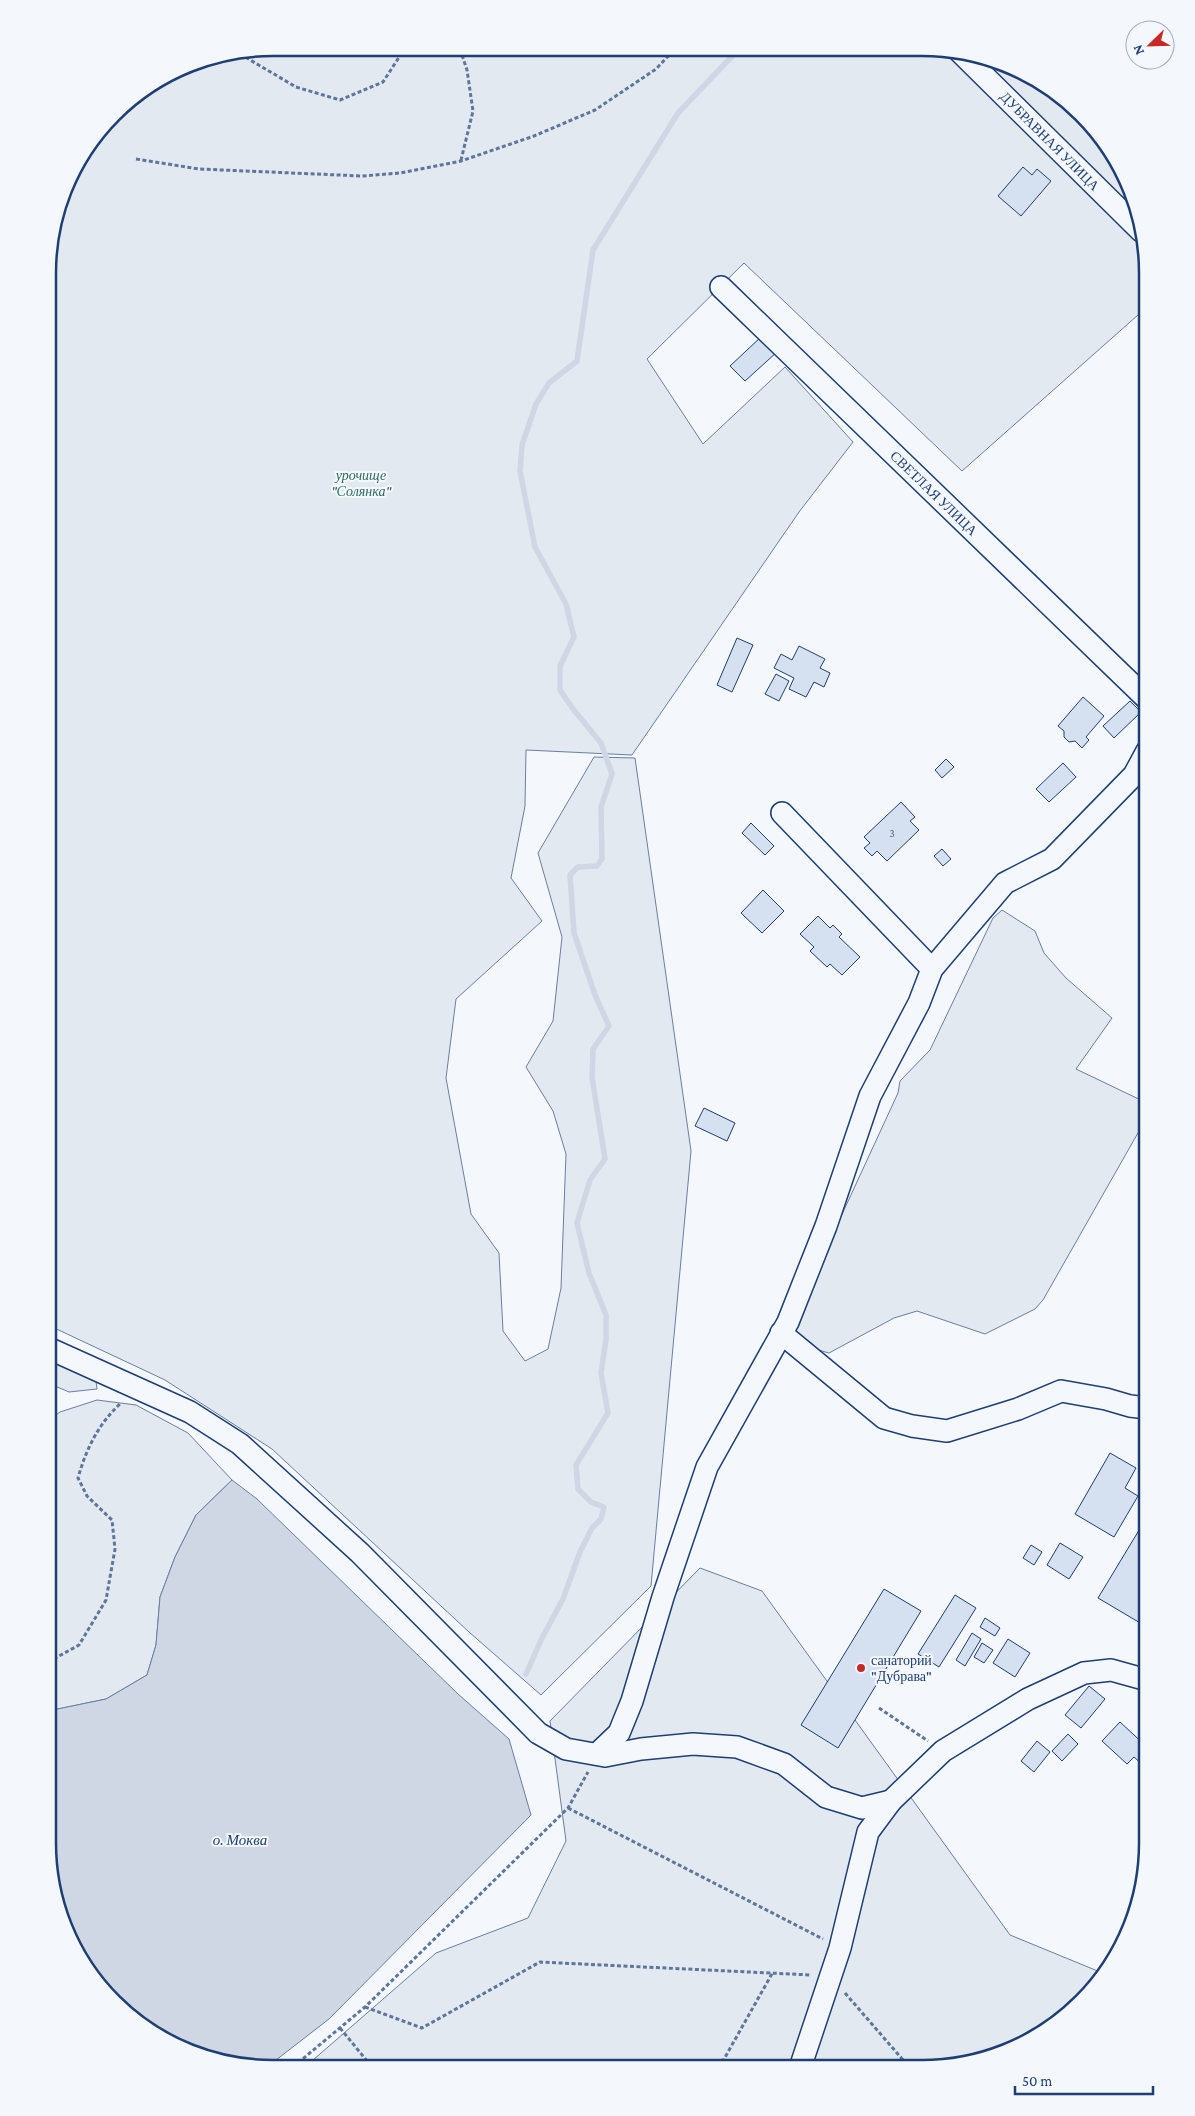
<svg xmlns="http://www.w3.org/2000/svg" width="1195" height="2116" font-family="'Crimson Pro',serif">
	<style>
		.green { fill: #e3e9f0; stroke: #687fa3 }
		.water { fill: #cfd7e4; stroke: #687fa3 }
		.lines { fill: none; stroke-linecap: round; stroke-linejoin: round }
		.stream { stroke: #cfd7e4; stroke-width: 5.5 }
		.building { fill: #d5e0f0; stroke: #1d3f73 }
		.minor-casing { stroke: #1d3f73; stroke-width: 24 }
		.path { stroke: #5e769c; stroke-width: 3; stroke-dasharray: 4 2.5; stroke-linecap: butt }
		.minor { stroke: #f4f7fb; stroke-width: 21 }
		.poi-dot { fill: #c62828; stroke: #f4f7fb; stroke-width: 2 }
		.labels { text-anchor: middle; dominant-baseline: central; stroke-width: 4; stroke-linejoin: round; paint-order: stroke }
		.number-label { font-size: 11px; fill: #4b6792 }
		.street-label { font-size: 14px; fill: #1d3f73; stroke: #f4f7fb }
		.park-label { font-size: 14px; font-style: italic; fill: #2c6c60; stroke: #f4f7fb }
		.poi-label { font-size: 14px; fill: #1d3f73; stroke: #f4f7fb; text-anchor: start }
		.water-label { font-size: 15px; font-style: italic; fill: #1d3f73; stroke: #f4f7fb }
		.rim { fill: none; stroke: #1d3f73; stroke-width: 2.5 }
	</style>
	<rect width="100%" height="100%" fill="#f4f7fb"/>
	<!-- green -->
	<g class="green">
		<polygon points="273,48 966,52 1022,71 1071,103 1109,147 1135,200 1147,273 1147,307 962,471 744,263 647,359 703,444 785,367 853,442 799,512 632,755 526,750 525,806 511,878 542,921 456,999 446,1078 471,1214 499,1253 503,1331 525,1361 548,1349 561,1288 566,1154 553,1111 526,1067 553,1021 562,937 538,853 594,757 635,758 691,1151 651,1586 541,1695 469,1632 272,1449 165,1380 48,1325 49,244 71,173 124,104 187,65"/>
		<polygon points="1002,910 1035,931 1044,953 1066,978 1112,1018 1076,1069 1147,1103 1147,1117 1043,1300 1035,1309 985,1334 917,1311 894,1318 829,1353 804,1346 790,1327 898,1093 900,1081 930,1050 993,918"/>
		<polygon points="48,1358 96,1381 97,1389 69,1392 48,1383"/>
		<polygon points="97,1400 136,1405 188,1433 232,1480 196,1515 175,1557 160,1597 156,1645 147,1675 106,1699 48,1711 48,1421 60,1412"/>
		<polygon points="700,1568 762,1591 1010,1935 1105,1974 1101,1981 1048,2030 995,2056 922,2068 305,2067 436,1953 528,1918 566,1841 550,1721"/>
	</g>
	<!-- water -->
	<polygon class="water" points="232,1480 257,1499 458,1694 509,1739 531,1815 329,2019 267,2067 243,2067 186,2051 124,2013 86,1969 60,1916 48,1843 48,1711 106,1699 147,1675 156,1645 160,1597 175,1557 196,1515"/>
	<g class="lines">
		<!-- stream -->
		<polyline class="stream" points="526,1674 541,1640 563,1599 580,1552 592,1528 601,1519 604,1507 591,1502 578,1489 576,1465 608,1413 601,1373 606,1340 606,1315 589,1273 577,1223 590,1180 605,1159 592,1077 593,1049 609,1026 595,995 574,933 570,875 578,867 597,866 602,859 601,807 612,774 601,743 573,709 560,690 560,666 574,637 566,604 535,547 520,471 522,445 536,404 549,383 577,361 593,250 678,113 738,50"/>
	</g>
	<!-- building -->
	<g class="building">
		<polygon points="1023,167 1032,175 1037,169 1051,181 1021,216 998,196"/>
		<polygon points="762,336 777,352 745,381 730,366"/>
		<polygon points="737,638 753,645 732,692 717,685"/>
		<polygon points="799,646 825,659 820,668 830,673 824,687 814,682 806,697 789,689 794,678 774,668 781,654 792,660"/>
		<polygon points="776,674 789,681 779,701 765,694"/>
		<polygon points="1083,697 1104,716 1086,737 1089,740 1082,748 1075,741 1069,742 1064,737 1064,731 1058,726"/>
		<polygon points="1130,701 1141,712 1114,738 1103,726"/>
		<polygon points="946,759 954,767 942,778 935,770"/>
		<polygon points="1063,763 1076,777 1049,802 1036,789"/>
		<polygon points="901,802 915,817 910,821 919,830 887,861 877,851 872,856 864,848 870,843 864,837"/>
		<polygon points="751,823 774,846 765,855 742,833"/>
		<polygon points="942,849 951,859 943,866 934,856"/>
		<polygon points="763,890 784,911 762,933 741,913"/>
		<polygon points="818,916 830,928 833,925 842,934 839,937 860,957 842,975 830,964 827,967 810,951 814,947 800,934"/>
		<polygon points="704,1108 735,1123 727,1141 695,1126"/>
		<polygon points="1110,1453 1136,1468 1125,1488 1138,1496 1114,1537 1075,1514"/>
		<polygon points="1147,1517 1147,1627 1098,1598"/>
		<polygon points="1060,1543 1083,1557 1069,1579 1047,1565"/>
		<polygon points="1031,1545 1042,1552 1034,1565 1023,1558"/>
		<polygon points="884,1589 921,1611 838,1748 801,1725"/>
		<polygon points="955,1595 976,1608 939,1667 918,1654"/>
		<polygon points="985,1618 1000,1628 995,1636 980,1627"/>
		<polygon points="972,1633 981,1639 965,1666 956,1660"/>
		<polygon points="1008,1639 1030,1653 1015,1677 993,1663"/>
		<polygon points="982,1643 993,1650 984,1663 974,1657"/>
		<polygon points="1089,1686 1105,1699 1081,1728 1065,1715"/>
		<polygon points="1120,1722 1147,1747 1147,1763 1144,1766 1134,1757 1127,1764 1102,1741"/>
		<polygon points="1068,1734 1078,1744 1062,1761 1052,1751"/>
		<polygon points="1037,1741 1050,1752 1034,1772 1021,1761"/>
		<polygon points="1147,1807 1147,1822 1146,1823 1138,1816"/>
	</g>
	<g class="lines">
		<defs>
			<g id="minor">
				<polyline points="960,52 1141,231"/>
				<polyline points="721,287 1147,699"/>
				<polyline points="782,813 932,969"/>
				<polyline points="781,1333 884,1418 912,1426 947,1431 1018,1409 1061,1391 1106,1399 1130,1406 1147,1408"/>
				<polyline points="48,1348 190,1412 240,1444 360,1553 538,1733 566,1749 605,1756 641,1749 693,1744 737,1747 784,1764 826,1797 862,1808 891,1801"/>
				<polyline points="597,1754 619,1733 632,1701 663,1597 707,1467 788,1322 826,1226 870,1096 919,1003 932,969 1005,883 1052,859 1134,775 1147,751"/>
				<polyline points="800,2068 840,1948 868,1832 891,1801 943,1751 1028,1699 1084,1673 1111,1670 1147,1680"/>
			</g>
		</defs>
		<!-- minor casing -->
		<use href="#minor" class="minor-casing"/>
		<!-- path -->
		<g class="path">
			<polyline points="460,49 467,70 473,111 461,160"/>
			<polyline points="240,54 296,87 340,100 383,82 405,48"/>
			<polyline points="136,159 199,169 362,176 400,173 461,161 534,136 595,110 656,69 674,50"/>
			<polyline points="70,177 82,168"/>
			<path d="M48,1662L79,1645L106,1600L115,1549L112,1520L87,1496L78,1478C86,1449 99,1423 121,1403"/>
			<polyline points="879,1708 928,1741"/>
			<polyline points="568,1808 823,1939"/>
			<polyline points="845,1993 910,2068"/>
			<polyline points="365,2007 422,2028 540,1962 811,1975"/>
			<polyline points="340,2028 372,2067"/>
			<polyline points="293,2067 365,2007 568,1808 588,1772"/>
			<polyline points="719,2068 773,1972"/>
		</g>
		<!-- minor -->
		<use href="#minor" class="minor"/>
	</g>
	<!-- markers -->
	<circle class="poi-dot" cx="861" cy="1668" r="5"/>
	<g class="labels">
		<!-- number labels -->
		<g class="number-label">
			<text x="892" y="833">3</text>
		</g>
		<!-- street labels -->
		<g class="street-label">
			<text transform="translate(1050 141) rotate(45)">ДУБРАВНАЯ УЛИЦА</text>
			<text transform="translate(934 493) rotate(44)">СВЕТЛАЯ УЛИЦА</text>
		</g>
		<!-- park labels -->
		<g class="park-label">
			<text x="361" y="475">урочище<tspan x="361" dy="16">"Солянка"</tspan></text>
		</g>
		<!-- poi labels -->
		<g class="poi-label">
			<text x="871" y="1660">санаторий<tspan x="871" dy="16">"Дубрава"</tspan></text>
		</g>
		<!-- water labels -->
		<g class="water-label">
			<text x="240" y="1840">о. Моква</text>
		</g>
	</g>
	<!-- crop -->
	<path d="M0 0H1195V2116H0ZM273 56H922A217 217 0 0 1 1139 273V1843A217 217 0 0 1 922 2060H273A217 217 0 0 1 56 1843V273A217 217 0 0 1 273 56Z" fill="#f4f7fb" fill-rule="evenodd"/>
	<path class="rim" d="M273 56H922A217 217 0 0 1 1139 273V1843A217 217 0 0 1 922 2060H273A217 217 0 0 1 56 1843V273A217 217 0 0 1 273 56Z"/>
	<!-- north arrow -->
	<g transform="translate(1150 45) rotate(247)"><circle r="24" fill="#f4f7fb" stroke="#9eadc5"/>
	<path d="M0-4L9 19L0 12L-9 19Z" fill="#c62828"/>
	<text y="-8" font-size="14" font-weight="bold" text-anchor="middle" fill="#1d3f73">N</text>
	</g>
	<!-- scale -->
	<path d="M1015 2086v8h138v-8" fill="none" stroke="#1d3f73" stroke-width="2.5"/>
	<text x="1022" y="2086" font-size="15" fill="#1d3f73" stroke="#f4f7fb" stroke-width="4" paint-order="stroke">50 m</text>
</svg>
